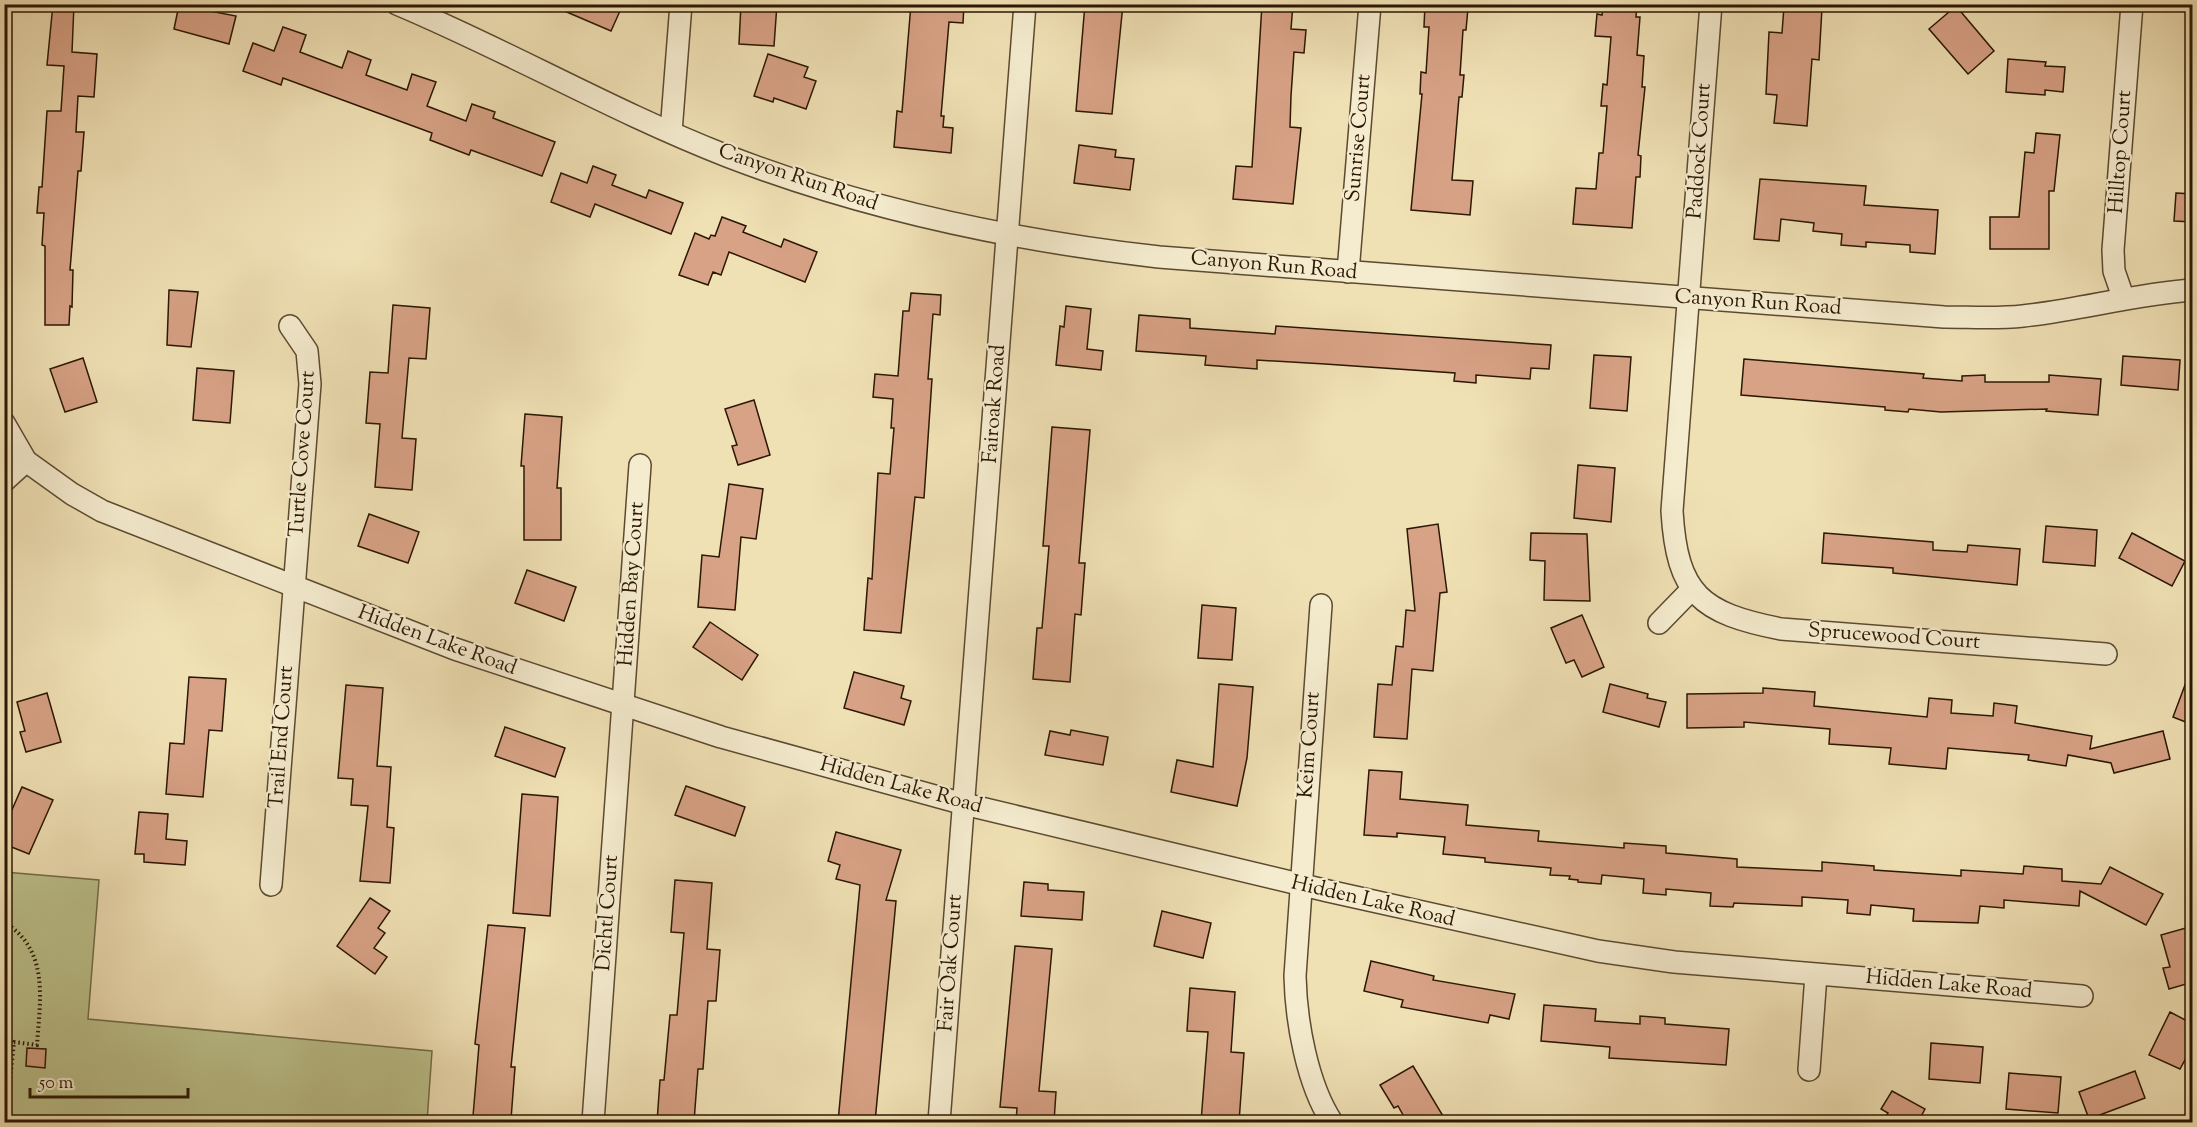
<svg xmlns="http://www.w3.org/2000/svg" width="2197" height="1127" font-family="'Sorts Mill Goudy',serif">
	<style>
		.green { fill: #bcc28c; stroke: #746c48; stroke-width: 1.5 }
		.building { fill: #d8a286; stroke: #2b1703; stroke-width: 1.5 }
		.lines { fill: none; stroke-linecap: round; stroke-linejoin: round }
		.minor-casing { stroke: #5c4a30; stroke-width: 24 }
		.path { stroke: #2b1703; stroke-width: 4; stroke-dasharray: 1.5 3; stroke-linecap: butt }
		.minor { stroke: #f5eccf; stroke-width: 21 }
		.labels { text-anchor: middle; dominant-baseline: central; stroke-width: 4.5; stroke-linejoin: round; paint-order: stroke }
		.street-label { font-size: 21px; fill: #2b1703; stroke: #f5eccf }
	</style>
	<rect width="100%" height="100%" fill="#f0e1b5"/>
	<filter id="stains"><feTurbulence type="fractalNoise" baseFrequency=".00333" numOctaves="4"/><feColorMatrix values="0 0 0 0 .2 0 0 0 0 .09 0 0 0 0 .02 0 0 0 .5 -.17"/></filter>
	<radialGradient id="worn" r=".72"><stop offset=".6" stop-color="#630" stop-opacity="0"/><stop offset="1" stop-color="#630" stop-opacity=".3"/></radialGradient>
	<!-- green -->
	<polygon class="green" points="4,872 99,880 88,1019 432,1051 427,1122 5,1122"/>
	<!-- building -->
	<g class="building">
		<polygon points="53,4 74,4 72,52 97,54 94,97 78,96 76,132 84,132 81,171 78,171 70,270 73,270 72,307 70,306 69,325 45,325 45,246 42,245 44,213 37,213 39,187 42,187 47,111 61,111 64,66 47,65"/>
		<polygon points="548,4 604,4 620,11 611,31"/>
		<polygon points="741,4 777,4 774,46 739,44"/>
		<polygon points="911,4 964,4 963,23 949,22 941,116 944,116 943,127 953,128 951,153 894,147 897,111 902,112"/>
		<polygon points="1085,4 1123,4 1112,114 1076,111"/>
		<polygon points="1262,4 1293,4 1291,29 1306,30 1304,53 1294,52 1291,96 1290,127 1301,128 1293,204 1233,199 1236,166 1252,167"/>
		<polygon points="1425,4 1464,4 1464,8 1468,8 1466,30 1463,30 1460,75 1464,75 1462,97 1459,97 1452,180 1473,181 1470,215 1411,210 1422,94 1420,94 1421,72 1426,73 1429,27 1424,27"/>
		<polygon points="1603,4 1637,4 1636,17 1640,17 1637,55 1644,56 1642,87 1645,87 1638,155 1641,156 1640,177 1636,177 1632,228 1573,224 1576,188 1596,189 1599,153 1603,153 1607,106 1601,106 1603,84 1607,85 1611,37 1595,36 1597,14 1602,15"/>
		<polygon points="179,5 236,16 229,44 174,29"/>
		<polygon points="1784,6 1822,8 1819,60 1812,59 1807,126 1774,123 1777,95 1766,94 1769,32 1782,33"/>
		<polygon points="1956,6 1994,51 1968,74 1929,29"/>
		<polygon points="283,27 306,35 300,52 342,68 348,51 371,60 366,75 407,90 412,74 436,82 427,106 466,121 472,104 495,112 493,118 555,142 542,176 471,150 469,155 430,140 432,133 283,78 281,85 243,71 253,43 274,51"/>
		<polygon points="768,54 808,67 804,77 816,81 806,109 774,98 773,102 754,96"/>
		<polygon points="2008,59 2046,62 2045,66 2065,67 2063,92 2045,90 2045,95 2006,92"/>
		<polygon points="2036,133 2060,135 2054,191 2049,191 2049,249 1990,249 1990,217 2019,217 2025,152 2034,153"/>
		<polygon points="1079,145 1116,150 1115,157 1134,159 1130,190 1074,183"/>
		<polygon points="593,166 616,175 612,185 646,198 649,190 683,203 671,234 595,204 590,217 551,202 561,173 587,183"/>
		<polygon points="1760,179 1866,186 1864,205 1938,210 1935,254 1910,252 1910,245 1866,242 1866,247 1841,245 1842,234 1813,231 1814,223 1781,219 1779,241 1754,239"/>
		<polygon points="2176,193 2193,194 2193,222 2174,221"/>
		<polygon points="722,217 746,226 743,232 781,247 784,239 817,252 805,282 729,252 721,275 713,272 708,285 679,275 695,233 709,239 711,235 715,236"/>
		<polygon points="169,290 198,292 191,347 167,345"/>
		<polygon points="911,293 941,295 940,315 933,314 928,379 932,379 924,498 915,497 901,633 864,630 868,578 872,579 878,473 890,474 894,428 891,428 893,399 873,397 875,374 898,376 903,311 909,311"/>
		<polygon points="393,305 430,308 426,359 409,358 402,438 416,439 412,490 375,487 380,424 366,423 370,372 388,373"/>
		<polygon points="1066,306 1091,309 1087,349 1103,351 1101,370 1056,365 1060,326 1064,327"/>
		<polygon points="1139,315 1190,319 1190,328 1275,334 1276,326 1551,345 1549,369 1531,368 1530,379 1476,375 1476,383 1454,381 1455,373 1325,364 1257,360 1257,369 1205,365 1206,356 1136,351"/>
		<polygon points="1594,355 1631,357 1627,411 1590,408"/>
		<polygon points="2123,356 2180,360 2178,390 2121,385"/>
		<polygon points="83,358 97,402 65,412 50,369"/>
		<polygon points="1744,359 1924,374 1923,378 1962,381 1962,376 1985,375 1985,382 2049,382 2049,375 2101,379 2098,415 2046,411 2047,409 1941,412 1909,409 1908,412 1885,410 1885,407 1741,395"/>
		<polygon points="197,368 234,371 230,423 193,420"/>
		<polygon points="754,400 770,455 738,465 732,446 737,445 725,409"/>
		<polygon points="525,414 562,417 557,488 561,488 561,540 524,540 524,466 521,466"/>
		<polygon points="1052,427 1090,430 1079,563 1085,563 1081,615 1075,614 1070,682 1033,679 1037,628 1042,628 1049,546 1043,546"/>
		<polygon points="1578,465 1615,468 1611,522 1574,518"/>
		<polygon points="729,484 763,489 756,539 741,537 735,610 698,607 702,555 719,557"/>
		<polygon points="369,514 419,532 408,563 358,546"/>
		<polygon points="1438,524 1447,592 1440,593 1433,671 1412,669 1407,739 1374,737 1378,684 1392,685 1396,646 1403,647 1406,610 1415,611 1407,529"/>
		<polygon points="2046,526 2097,530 2095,566 2043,562"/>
		<polygon points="1531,533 1587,534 1590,601 1544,600 1545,561 1530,560"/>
		<polygon points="1824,533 1933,542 1933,550 1967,552 1968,545 2020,549 2017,585 1893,573 1893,568 1822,563"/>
		<polygon points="2132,533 2185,561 2172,586 2119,558"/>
		<polygon points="527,570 576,587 564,621 515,603"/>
		<polygon points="1202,605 1236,608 1232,660 1198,658"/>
		<polygon points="1582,615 1604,667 1582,677 1574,660 1566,663 1551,628"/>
		<polygon points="710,622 758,655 742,680 693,647"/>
		<polygon points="2191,669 2193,670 2193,725 2173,717"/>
		<polygon points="854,672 904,686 901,698 911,701 904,725 844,708"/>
		<polygon points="189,677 226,679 222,731 209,730 203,797 166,794 170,743 184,744"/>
		<polygon points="1219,684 1253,687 1247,758 1237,806 1171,792 1177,760 1213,767"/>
		<polygon points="1610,684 1648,694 1647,698 1666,702 1659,727 1603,712"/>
		<polygon points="346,685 383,688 377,766 391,767 387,827 394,828 390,883 360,881 368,806 351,805 353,779 338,778"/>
		<polygon points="1763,688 1815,692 1814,706 1927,717 1929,698 1952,700 1951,713 1993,716 1994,703 2017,706 2015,723 2092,736 2090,749 2163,731 2170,759 2114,773 2111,763 2068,755 2066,766 2028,760 2029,755 1948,748 1946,769 1889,764 1891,748 1829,744 1830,729 1744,722 1744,727 1687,728 1687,694 1763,693"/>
		<polygon points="47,693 61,742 26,752 20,732 25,731 17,702"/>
		<polygon points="505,727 565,748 555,777 495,756"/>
		<polygon points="1071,730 1108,737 1103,765 1045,755 1050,731 1070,735"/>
		<polygon points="1369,770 1402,772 1400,799 1468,805 1466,825 1539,831 1538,841 1624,848 1624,843 1666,846 1666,853 1737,859 1737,867 1822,871 1822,862 1874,866 1874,870 1961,876 1961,870 2023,874 2024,866 2062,869 2062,881 2101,884 2110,867 2163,894 2146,925 2080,891 2079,906 2004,900 2004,908 1980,906 1978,923 1913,921 1914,909 1871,905 1870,915 1847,913 1848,900 1802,897 1802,906 1734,903 1733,907 1710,906 1711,893 1666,889 1666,895 1643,893 1644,879 1602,875 1601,884 1578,882 1578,880 1569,879 1570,876 1550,875 1551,868 1485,862 1485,858 1443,854 1445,837 1397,833 1397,837 1364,835"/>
		<polygon points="686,786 745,807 735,836 675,815"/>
		<polygon points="22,787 53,800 29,854 4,844 4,828"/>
		<polygon points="522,794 558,797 550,916 513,913"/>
		<polygon points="139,812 168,814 166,839 187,841 185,865 144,862 144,854 135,854"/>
		<polygon points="836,832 901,850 886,900 896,901 875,1122 838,1122 860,885 836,879 840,865 828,861"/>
		<polygon points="675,880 712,883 707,949 720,950 716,1001 708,1001 703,1069 698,1069 694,1122 657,1122 660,1080 664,1080 670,1015 677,1015 684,933 671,932"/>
		<polygon points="1024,882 1048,884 1048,890 1084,892 1082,920 1021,916"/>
		<polygon points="370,898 390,911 378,928 385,933 374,948 387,957 375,974 337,946"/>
		<polygon points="1162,911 1211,923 1203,958 1154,946"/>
		<polygon points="488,925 525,928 511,1067 515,1067 511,1119 473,1116 479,1045 475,1044"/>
		<polygon points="2193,926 2193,982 2169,989 2163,968 2170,967 2161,935"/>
		<polygon points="1015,946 1052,949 1039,1091 1056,1092 1054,1122 1016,1122 1017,1108 1000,1107"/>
		<polygon points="1371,961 1434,976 1433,980 1515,994 1509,1019 1490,1015 1488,1023 1401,1007 1403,1000 1364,991"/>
		<polygon points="1190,988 1235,992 1231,1052 1244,1053 1239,1122 1201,1122 1208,1032 1187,1031"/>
		<polygon points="1544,1005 1596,1009 1595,1021 1640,1024 1640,1016 1665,1018 1665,1024 1729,1029 1726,1065 1609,1058 1610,1047 1541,1041"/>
		<polygon points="2170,1012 2193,1024 2193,1045 2180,1069 2149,1055"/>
		<polygon points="1931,1043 1983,1047 1980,1083 1929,1079"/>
		<polygon points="27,1048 46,1049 45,1068 26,1066"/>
		<polygon points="1413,1066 1443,1116 1433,1122 1407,1122 1398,1106 1394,1108 1380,1085"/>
		<polygon points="2135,1071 2145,1098 2089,1119 2079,1092"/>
		<polygon points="2009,1073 2061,1077 2058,1113 2006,1109"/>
		<polygon points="1892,1091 1925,1109 1918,1122 1882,1122 1888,1113 1881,1109"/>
	</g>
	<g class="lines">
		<defs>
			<g id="minor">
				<path d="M397,4C509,51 614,112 727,156C867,210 1010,240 1159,257L1944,317C1970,317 1997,319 2023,316C2080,310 2135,294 2192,290"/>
				<path d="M1711,4L1672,511C1677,595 1701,613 1781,629L2106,654"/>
				<polyline points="671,132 681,4"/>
				<polyline points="1348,272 1370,4"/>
				<polyline points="2123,297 2114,271 2113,250 2132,4"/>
				<polyline points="4,423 26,461 72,494 102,511 455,649 721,737 964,804 1328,891 1598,951 1674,962 2082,996"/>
				<polyline points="4,481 26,461"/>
				<path d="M1321,605L1295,976C1296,1021 1307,1084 1332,1122"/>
				<polyline points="1659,623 1692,589"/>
				<polyline points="271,885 310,384 307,351 290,326"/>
				<polyline points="1809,1070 1816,975"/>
				<polyline points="593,1122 640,465"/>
				<polyline points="939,1122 1025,4"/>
			</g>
		</defs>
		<!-- minor casing -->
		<use href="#minor" class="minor-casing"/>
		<!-- path -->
		<path class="path" d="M4,922C50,950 40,1000 37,1045L14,1042L7,1110L14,1122"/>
		<!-- minor -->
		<use href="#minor" class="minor"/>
	</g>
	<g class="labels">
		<!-- street labels -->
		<g class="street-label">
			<text transform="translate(1359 138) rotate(-85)">Sunrise Court</text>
			<text transform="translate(1700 151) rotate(-86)">Paddock Court</text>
			<text transform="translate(2121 152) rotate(-86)">Hilltop Court</text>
			<text transform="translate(798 178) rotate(19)">Canyon Run Road</text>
			<text transform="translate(1274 266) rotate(5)">Canyon Run Road</text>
			<text transform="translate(1758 303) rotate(4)">Canyon Run Road</text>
			<text transform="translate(995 404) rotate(-86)">Fairoak Road</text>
			<text transform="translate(303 454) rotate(-86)">Turtle Cove Court</text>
			<text transform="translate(632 584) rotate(-86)">Hidden Bay Court</text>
			<text transform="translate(1894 637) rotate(4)">Sprucewood Court</text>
			<text transform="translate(437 641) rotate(20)">Hidden Lake Road</text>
			<text transform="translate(282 737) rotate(-86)">Trail End Court</text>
			<text transform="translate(1310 745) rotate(-86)">Keim Court</text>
			<text transform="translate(901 786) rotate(15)">Hidden Lake Road</text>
			<text transform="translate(1373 902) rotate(13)">Hidden Lake Road</text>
			<text transform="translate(608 913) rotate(-86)">Dichtl Court</text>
			<text transform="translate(951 963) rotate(-86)">Fair Oak Court</text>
			<text transform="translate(1949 985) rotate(5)">Hidden Lake Road</text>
		</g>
	</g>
	<!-- margin -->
	<rect width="2197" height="1127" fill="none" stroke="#f0e1b5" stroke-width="24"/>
	<rect x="6" y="6" width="2185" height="1115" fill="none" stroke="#2b1703" stroke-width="3"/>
	<rect x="12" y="12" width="2173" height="1103" fill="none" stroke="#2b1703" stroke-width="1.5"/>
	<!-- scale -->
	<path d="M30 1088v9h158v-9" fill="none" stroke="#2b1703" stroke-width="3"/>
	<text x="39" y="1088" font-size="18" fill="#2b1703" stroke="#f5eccf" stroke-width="4.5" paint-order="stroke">50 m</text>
	<rect width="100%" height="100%" filter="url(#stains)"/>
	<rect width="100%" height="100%" fill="url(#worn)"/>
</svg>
